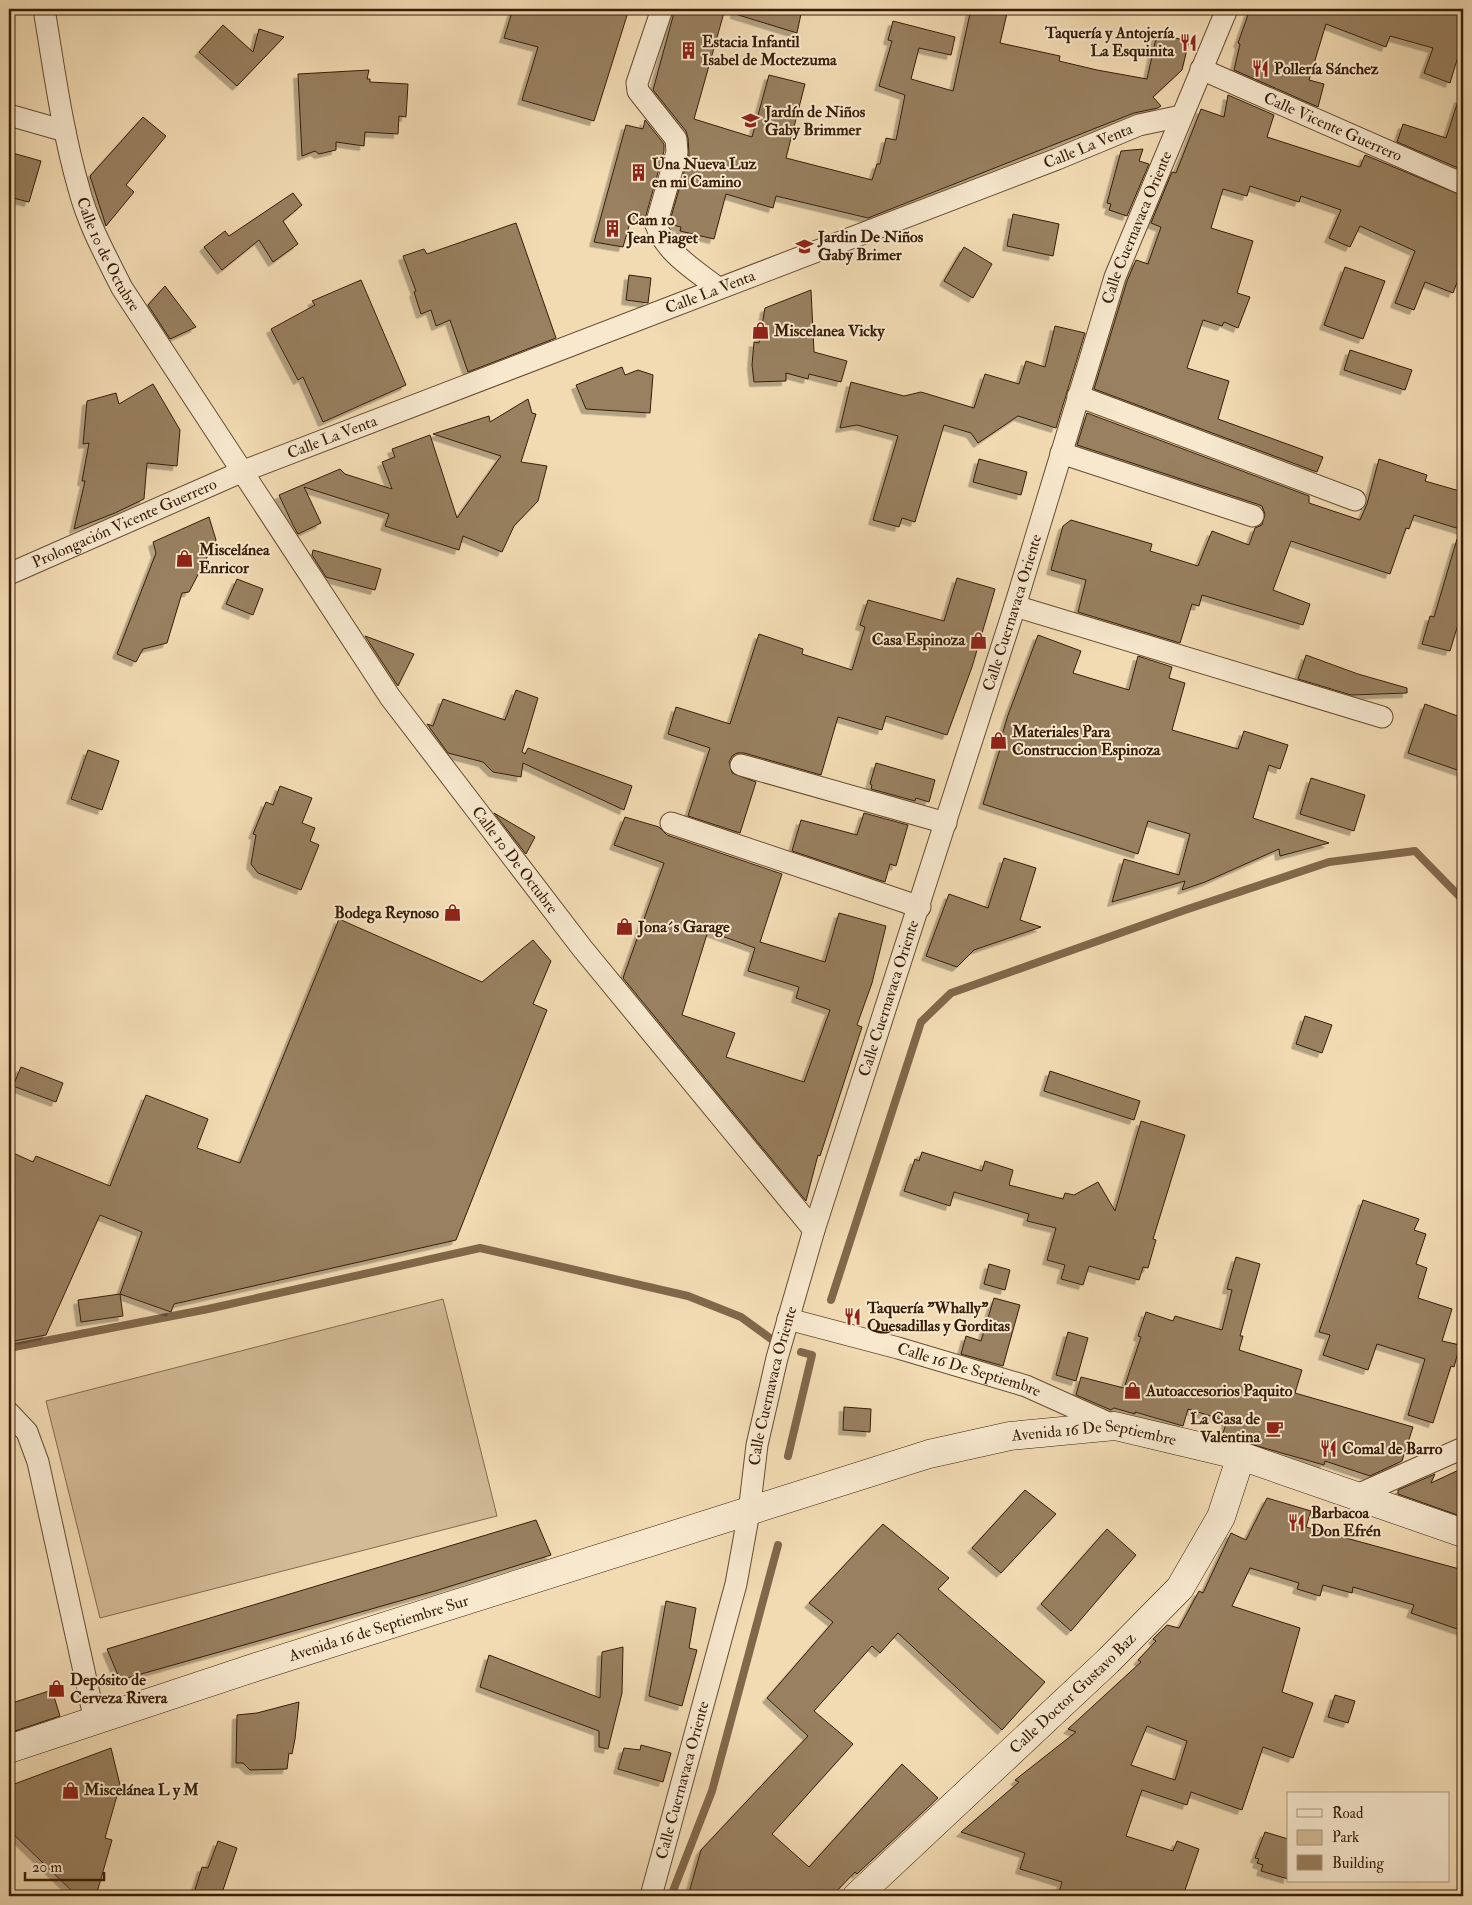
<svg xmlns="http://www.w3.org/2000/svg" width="1472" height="1905" font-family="'IM FELL Double Pica',serif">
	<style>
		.green { fill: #d2bb96; stroke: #846c4e }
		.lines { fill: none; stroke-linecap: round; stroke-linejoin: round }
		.stream { stroke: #81684a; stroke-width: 8 }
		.building { fill: #988060; stroke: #371d06; fill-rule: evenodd; filter: url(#shadow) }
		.street-casing { stroke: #664c31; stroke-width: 23 }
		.secondary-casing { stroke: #371d06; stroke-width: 29 }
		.street { stroke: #f7e8ce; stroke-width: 21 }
		.secondary { stroke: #f7e8ce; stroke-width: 28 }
		.labels { text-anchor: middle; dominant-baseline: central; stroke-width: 4; stroke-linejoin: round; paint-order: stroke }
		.poi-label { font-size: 16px; font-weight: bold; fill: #371d06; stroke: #f7e8ce; text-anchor: start }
		.street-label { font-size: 16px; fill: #371d06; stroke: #f7e8ce }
	</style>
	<defs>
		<filter id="shadow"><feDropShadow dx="-4.5" dy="4.5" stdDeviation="0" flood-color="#0004"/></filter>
	</defs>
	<rect width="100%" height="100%" fill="#f2dbb3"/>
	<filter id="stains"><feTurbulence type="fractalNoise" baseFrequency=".004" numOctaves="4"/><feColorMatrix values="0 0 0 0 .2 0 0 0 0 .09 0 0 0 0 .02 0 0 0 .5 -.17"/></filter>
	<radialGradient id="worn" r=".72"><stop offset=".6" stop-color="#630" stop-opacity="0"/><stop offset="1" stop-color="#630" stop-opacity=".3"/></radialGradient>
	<!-- green -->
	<polygon class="green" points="443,1299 497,1516 100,1618 46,1401"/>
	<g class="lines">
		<!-- stream -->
		<g class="stream">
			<polyline points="831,1300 921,1022 951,993 1185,910 1329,862 1415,851 1463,900"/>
			<polyline points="9,1348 208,1309 480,1248 688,1296 741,1317 778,1344"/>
			<polyline points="788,1456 812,1355 801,1352"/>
			<polyline points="671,1896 712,1791 778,1545"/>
		</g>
	</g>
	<!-- building -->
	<g class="building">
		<polygon points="513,9 629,9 594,121 522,100 538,47 504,38"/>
		<polygon points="675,9 725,9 694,119 752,137 769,75 805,84 786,158 872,180 877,164 880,164 886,138 896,140 905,95 879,86 892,41 888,40 893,21 955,37 951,55 919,48 911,79 953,91 971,9 1008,9 1000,43 1060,56 1059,61 1097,70 1147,79 1157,34 1189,41 1182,70 1153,97 1161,106 1158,108 1134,113 868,218 776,196 773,208 726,194 714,239 680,231 681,227 669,224 689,155 688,138 686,131 653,90"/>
		<polygon points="735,9 802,9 797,33 735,14"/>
		<polygon points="1250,9 1463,9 1463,40 1450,83 1424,73 1433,48 1390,36 1386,47 1326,24 1309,80 1324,84 1318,107 1234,70 1240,44 1238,43"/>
		<polygon points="223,25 253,52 259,29 284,37 237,86 199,52"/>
		<polygon points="369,70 367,79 370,79 370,82 408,84 406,117 399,116 398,134 365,132 364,146 336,142 336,150 319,154 315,151 302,156 298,74"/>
		<polygon points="1228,95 1274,115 1267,137 1360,167 1365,155 1463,196 1463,267 1453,293 1425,282 1414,310 1395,303 1415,251 1360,226 1350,247 1329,238 1341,210 1301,196 1299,202 1250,186 1247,196 1223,189 1211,228 1253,241 1237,293 1250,297 1238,328 1224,322 1222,326 1203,320 1187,368 1229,381 1218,419 1323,457 1317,472 1094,389 1127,281 1136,260 1148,264 1161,227 1151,223 1172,172 1176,173 1201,109 1224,117"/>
		<polygon points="1459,98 1463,99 1463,170 1397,142 1403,124 1446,138"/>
		<polygon points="143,117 166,136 126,185 134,192 106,226 90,176"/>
		<polygon points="645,120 664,144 664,151 645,219 632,216 623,247 594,242 626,125 643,129"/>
		<polygon points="1143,149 1139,161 1149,164 1127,216 1109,210 1111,204 1107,203 1121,151"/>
		<polygon points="9,152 41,161 29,202 9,197"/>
		<polygon points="293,193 302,205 283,221 298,244 273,262 259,240 222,270 204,247 225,231 229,236"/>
		<polygon points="1013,214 1059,224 1053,256 1007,246"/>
		<polygon points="516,223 556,338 468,372 450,320 436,326 431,310 421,314 414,292 416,291 403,256 424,249 427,254"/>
		<polygon points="964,247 992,264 973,298 944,281"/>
		<polygon points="1345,267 1385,281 1363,339 1324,325"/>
		<polygon points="629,275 651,278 648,303 626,300"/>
		<polygon points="361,280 406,385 323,422 303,377 298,380 271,329 315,305 312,301"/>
		<polygon points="165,286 196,327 170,339 148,305"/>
		<polygon points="811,290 814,352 847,361 841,382 809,374 808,379 786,373 786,381 754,382 752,365 754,342 759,343 765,308"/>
		<polygon points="1055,326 1085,333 1056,428 1018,416 978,443 971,433 944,425 915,522 902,518 899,527 873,520 898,436 857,425 840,428 851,382 904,396 921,392 974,408 985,374 1019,384 1026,361 1045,367"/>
		<polygon points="1350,350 1412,370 1405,390 1344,370"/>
		<polygon points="622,367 625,375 638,370 653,375 650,413 586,409 576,385"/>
		<polygon points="153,384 180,430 177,466 147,463 144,499 115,513 74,529 85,481 82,481 89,443 83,444 87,401 116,393 119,404"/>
		<polygon points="528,399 532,413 536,414 521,462 547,466 538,501 514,526 502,552 463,536 459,550 385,526 389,514 304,487 321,523 298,534 293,525 279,495 340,469 345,474 392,489 382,462 395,457 392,449 430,435 457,518 501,456 433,434 489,416 490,422"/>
		<polygon points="1087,413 1309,496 1309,503 1360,520 1367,504 1379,459 1427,475 1425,481 1463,492 1463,530 1414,515 1409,529 1406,528 1390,574 1291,541 1273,590 1310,604 1303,625 1202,595 1199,606 1192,604 1180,643 1078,612 1086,580 1051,570 1063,526 1071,520 1152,544 1150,551 1198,566 1212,531 1249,545 1255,528 1262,525 1265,514 1262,506 1257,504 1077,445"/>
		<polygon points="979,459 1027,472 1021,495 973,482"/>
		<polygon points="209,517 216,540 189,592 182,593 167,643 143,649 136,662 117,654 156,553 153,542"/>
		<polygon points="1457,539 1463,540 1463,619 1460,618 1450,651 1422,644 1430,616 1434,617"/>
		<polygon points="313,550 381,569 375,590 326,577 312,555"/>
		<polygon points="957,578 995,589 972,667 947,735 886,716 882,730 838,717 821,775 744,753 737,753 732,756 729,762 732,773 756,782 740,833 688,816 710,748 668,734 676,707 730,724 759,634 803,649 802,654 852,670 865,627 860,625 868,600 944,621"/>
		<polygon points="237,579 263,589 253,615 226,604"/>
		<polygon points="1038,635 1081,651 1073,673 1129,690 1138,656 1172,667 1169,678 1185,683 1172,730 1238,749 1244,731 1288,745 1280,769 1269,765 1253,818 1329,843 1280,856 1279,849 1205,882 1182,890 1185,881 1112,902 1124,859 1179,875 1190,834 1148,821 1138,854 983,804 1004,736 1002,735 1008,715"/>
		<polygon points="365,636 414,654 398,686"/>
		<polygon points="1306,655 1358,674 1407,688 1407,693 1351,695 1298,679"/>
		<polygon points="516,690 538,698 522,752 525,754 528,748 632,786 624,810 523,763 521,777 493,772 483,762 448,753 427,724 433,726 443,699 505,720"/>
		<polygon points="1425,704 1463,718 1463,772 1408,753"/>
		<polygon points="88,750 119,761 102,810 71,799"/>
		<polygon points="876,763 935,780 929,802 916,798 915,801 871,789 872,785 870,784"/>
		<polygon points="1311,778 1365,795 1354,831 1300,814"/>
		<polygon points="280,786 312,798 302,823 315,828 310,841 319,845 301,890 258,873 251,864 256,835 253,834 266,802 273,805"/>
		<polygon points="494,813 535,837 526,854"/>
		<polygon points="864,813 908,825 896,866 890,864 885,882 792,851 801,820 857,835"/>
		<path d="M625,817L659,827L667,835L782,874L760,942L825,962L839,913L886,926L872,983L857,1025L862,1027L820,1156L818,1155L806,1201L623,978L664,863L614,845ZM708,931L755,948L748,971L799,987L796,998L830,1010L804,1082L726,1057L735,1033L682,1015Z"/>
		<polygon points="1004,858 1036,868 1020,920 1041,927 974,950 957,967 926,956 949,894 988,908"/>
		<polygon points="339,919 482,982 533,940 551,961 533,1004 547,1010 456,1240 174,1304 171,1312 120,1294 142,1232 100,1215 46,1335 9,1342 9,1151 33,1162 36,1156 110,1186 146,1095 208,1119 197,1148 240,1163"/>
		<polygon points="1305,1016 1332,1025 1322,1053 1296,1044"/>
		<polygon points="21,1067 63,1083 56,1102 13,1086"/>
		<polygon points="1050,1071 1140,1101 1134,1120 1044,1091"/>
		<polygon points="1141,1121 1185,1135 1153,1239 1156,1240 1148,1268 1143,1267 1139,1280 1089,1266 1083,1285 1061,1279 1065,1265 1047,1260 1056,1228 1027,1221 1029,1214 954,1192 950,1206 904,1191 915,1159 919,1161 922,1152 982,1171 985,1161 1013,1170 1009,1185 1063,1199 1065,1193 1074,1195 1098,1182 1115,1211"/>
		<polygon points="1363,1200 1419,1219 1414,1230 1426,1234 1416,1264 1427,1268 1418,1298 1452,1309 1442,1341 1460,1345 1454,1367 1451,1366 1433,1423 1408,1415 1425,1359 1377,1344 1368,1370 1323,1355 1330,1335 1319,1332"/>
		<polygon points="1236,1257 1260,1264 1240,1336 1243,1336 1239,1350 1302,1370 1295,1393 1413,1427 1402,1461 1370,1476 1325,1461 1324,1465 1222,1436 1227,1421 1188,1409 1183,1426 1135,1412 1135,1414 1114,1408 1111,1410 1076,1395 1081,1377 1124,1388 1141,1337 1138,1336 1146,1312 1173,1321 1175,1316 1222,1330 1232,1290 1227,1289"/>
		<polygon points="989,1264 1010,1270 1005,1290 984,1284"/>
		<polygon points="120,1294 123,1316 81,1322 78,1300"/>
		<polygon points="994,1298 1020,1305 1003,1366 961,1354 966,1336 981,1341"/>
		<polygon points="1068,1332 1088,1338 1076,1381 1056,1375"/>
		<polygon points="844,1407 871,1409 870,1432 843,1430"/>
		<polygon points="1463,1468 1463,1517 1398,1494 1398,1490 1435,1474 1431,1483"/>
		<polygon points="1025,1490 1056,1514 1001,1573 972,1548"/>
		<path d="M1267,1498L1311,1511L1306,1527L1463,1570V1631L1411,1613L1414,1605L1353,1587L1352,1593L1323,1585L1320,1596L1297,1589L1299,1583L1250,1568L1232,1606L1300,1628L1282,1692L1313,1703L1293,1758L1263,1747L1242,1810L1191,1792L1187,1805L1142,1790L1126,1836L1173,1851L1177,1841L1199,1849L1183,1896H1058L1062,1882L1020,1869L1025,1853L961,1832L1019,1782L1015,1780L1076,1732L1068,1729L1141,1662L1138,1660L1156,1641L1153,1639L1167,1625L1179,1628L1199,1591L1203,1593L1231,1533L1246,1540ZM1147,1726L1187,1741L1175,1780L1131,1765Z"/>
		<polygon points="536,1520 551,1555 435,1591 120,1680 107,1649"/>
		<polygon points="883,1524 949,1578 938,1589 1045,1682 1002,1730 898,1633 880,1653 872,1646 814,1711 853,1744 772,1834 809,1867 902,1764 938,1798 857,1874 855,1872 832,1896 688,1896 701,1850 808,1736 767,1698 833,1622 809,1603"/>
		<polygon points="1107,1529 1136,1555 1071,1631 1041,1604"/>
		<polygon points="666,1601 696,1608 689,1648 697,1650 682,1706 649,1696"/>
		<polygon points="623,1647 622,1693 608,1749 599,1747 599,1731 480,1687 489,1655 600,1698 602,1652"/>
		<polygon points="52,1690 60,1716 9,1733 9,1704"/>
		<polygon points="1335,1695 1355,1701 1348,1723 1328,1717"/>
		<polygon points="299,1702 295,1739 292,1754 289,1753 287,1769 250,1770 243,1763 236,1763 237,1715 257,1713"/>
		<polygon points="641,1745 671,1753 663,1782 618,1769 624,1748 640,1750"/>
		<polygon points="111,1748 120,1785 105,1838 112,1840 96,1896 77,1896 9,1830 9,1786"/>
		<polygon points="1265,1832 1288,1839 1288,1879 1261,1871 1263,1865 1257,1863 1259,1859 1255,1858"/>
		<polygon points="218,1841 237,1848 221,1896 193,1896 202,1867 208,1868"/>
	</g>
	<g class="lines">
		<defs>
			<g id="street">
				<path id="s1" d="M44,9C54,69 62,130 79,189C88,224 106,256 122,288L390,697L582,948L814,1230"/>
				<path d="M662,9L637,83L638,91L676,139L677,152L656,225C666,253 695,270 718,288"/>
				<path id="s2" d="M1201,69L1463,184"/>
				<polyline points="9,115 65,131"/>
				<polyline points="1078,396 1355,500"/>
				<polyline points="1061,453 1253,516"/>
				<path id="s3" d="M9,574L241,472L1057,159L1139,125L1181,116"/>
				<polyline points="1015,606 1382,717"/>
				<polyline points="741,765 946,823"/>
				<polyline points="671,823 920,907"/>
				<path id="s4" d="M788,1319L898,1348L1026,1386L1115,1426"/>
				<polyline points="9,1413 27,1432 38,1462 95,1721"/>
				<polyline points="1357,1495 1463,1448"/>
				<path id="s5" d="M651,1896L736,1584L749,1512L757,1445L777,1358L814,1230L1015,606L1115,277L1227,9"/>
			</g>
			<g id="secondary">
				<path id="s6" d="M9,1749L256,1667L929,1454L1010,1436L1115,1426L1241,1456L1463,1533"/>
				<path id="s7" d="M857,1896L1108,1661L1180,1588L1221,1517L1241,1456"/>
			</g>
		</defs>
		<!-- street casing -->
		<use href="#street" class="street-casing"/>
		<!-- secondary casing -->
		<use href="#secondary" class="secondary-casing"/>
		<!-- street -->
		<use href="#street" class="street"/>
		<!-- secondary -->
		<use href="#secondary" class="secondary"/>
	</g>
	<!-- icons -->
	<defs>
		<symbol id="restaurant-bare" viewBox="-9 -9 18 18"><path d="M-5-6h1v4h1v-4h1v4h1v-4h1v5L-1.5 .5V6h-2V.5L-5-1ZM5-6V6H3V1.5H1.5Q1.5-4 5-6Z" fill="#8f2418" stroke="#f7e8ce" stroke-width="2.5" paint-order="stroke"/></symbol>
		<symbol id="building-bare" viewBox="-9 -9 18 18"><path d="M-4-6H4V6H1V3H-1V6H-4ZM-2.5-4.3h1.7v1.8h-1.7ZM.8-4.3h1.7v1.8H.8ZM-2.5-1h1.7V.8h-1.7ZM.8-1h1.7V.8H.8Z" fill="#8f2418" stroke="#f7e8ce" stroke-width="2.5" paint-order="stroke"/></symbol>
		<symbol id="school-bare" viewBox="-9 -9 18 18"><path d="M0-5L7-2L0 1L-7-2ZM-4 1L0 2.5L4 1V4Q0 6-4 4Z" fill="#8f2418" stroke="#f7e8ce" stroke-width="2.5" paint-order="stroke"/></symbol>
		<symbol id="shop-bare" viewBox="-9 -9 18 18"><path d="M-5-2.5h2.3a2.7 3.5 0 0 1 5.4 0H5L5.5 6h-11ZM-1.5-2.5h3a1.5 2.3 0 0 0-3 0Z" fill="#8f2418" stroke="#f7e8ce" stroke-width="2.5" paint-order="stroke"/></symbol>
		<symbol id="cafe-bare" viewBox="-9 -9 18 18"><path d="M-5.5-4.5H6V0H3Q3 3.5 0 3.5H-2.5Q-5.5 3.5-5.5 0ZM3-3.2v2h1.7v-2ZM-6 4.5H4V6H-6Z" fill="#8f2418" stroke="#f7e8ce" stroke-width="2.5" paint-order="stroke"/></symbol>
	</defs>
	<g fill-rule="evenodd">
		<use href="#restaurant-bare" x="1176" y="30" width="25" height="25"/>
		<use href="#building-bare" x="676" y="38" width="25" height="25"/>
		<use href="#restaurant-bare" x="1248" y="56" width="25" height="25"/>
		<use href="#school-bare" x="738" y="108" width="25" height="25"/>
		<use href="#building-bare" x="626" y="160" width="25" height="25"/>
		<use href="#building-bare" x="600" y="216" width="25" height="25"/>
		<use href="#school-bare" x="792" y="234" width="25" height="25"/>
		<use href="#shop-bare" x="748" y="318" width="25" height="25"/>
		<use href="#shop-bare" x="172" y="546" width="25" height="25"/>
		<use href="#shop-bare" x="966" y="628" width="25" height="25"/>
		<use href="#shop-bare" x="986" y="728" width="25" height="25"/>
		<use href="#shop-bare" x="440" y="900" width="25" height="25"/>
		<use href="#shop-bare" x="612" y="914" width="25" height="25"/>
		<use href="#restaurant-bare" x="840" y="1304" width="25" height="25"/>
		<use href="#shop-bare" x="1120" y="1378" width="25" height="25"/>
		<use href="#cafe-bare" x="1262" y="1416" width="25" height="25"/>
		<use href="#restaurant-bare" x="1316" y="1436" width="25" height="25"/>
		<use href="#restaurant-bare" x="1284" y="1510" width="25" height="25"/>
		<use href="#shop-bare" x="44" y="1676" width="25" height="25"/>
		<use href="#shop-bare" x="58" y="1778" width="25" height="25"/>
	</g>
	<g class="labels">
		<!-- poi labels -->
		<g class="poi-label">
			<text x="1174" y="33" text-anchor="end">Taquería y Antojería<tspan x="1174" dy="18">La Esquinita</tspan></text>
			<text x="702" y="42">Estacia Infantil<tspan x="702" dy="18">Isabel de Moctezuma</tspan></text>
			<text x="1274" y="69">Pollería Sánchez</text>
			<text x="765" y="112">Jardín de Niños<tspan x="765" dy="18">Gaby Brimmer</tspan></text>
			<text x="652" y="164">Una Nueva Luz<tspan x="652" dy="18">en mi Camino</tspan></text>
			<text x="627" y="220">Cam 10<tspan x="627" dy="18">Jean Piaget</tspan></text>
			<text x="818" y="237">Jardin De Niños<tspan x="818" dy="18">Gaby Brimer</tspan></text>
			<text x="774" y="331">Miscelanea Vicky</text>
			<text x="199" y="550">Miscelánea<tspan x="199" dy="18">Enricor</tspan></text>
			<text x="965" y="640" text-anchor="end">Casa Espinoza</text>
			<text x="1012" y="732">Materiales Para<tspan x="1012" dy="18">Construccion Espinoza</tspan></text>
			<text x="439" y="913" text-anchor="end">Bodega Reynoso</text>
			<text x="638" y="927">Jona´s Garage</text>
			<text x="867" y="1308">Taquería "Whally"<tspan x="867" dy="18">Quesadillas y Gorditas</tspan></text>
			<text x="1146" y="1391">Autoaccesorios Paquito</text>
			<text x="1260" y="1419" text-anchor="end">La Casa de<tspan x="1260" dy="18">Valentina</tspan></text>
			<text x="1342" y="1449">Comal de Barro</text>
			<text x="1311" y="1513">Barbacoa<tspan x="1311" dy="18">Don Efrén</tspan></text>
			<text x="70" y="1680">Depósito de<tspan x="70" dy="18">Cerveza Rivera</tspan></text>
			<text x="84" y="1790">Miscelánea L y M</text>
		</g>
		<!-- street labels -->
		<g class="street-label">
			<text stroke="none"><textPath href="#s2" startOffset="144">Calle Vicente Guerrero</textPath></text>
			<text stroke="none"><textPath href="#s3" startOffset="1161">Calle La Venta</textPath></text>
			<text stroke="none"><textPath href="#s5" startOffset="1740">Calle Cuernavaca Oriente</textPath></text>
			<text stroke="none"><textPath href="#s1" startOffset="255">Calle 10 de Octubre</textPath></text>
			<text stroke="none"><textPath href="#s3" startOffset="756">Calle La Venta</textPath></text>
			<text stroke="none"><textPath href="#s3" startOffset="351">Calle La Venta</textPath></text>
			<text stroke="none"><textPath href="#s3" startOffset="126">Prolongación Vicente Guerrero</textPath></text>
			<text stroke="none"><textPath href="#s5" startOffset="1335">Calle Cuernavaca Oriente</textPath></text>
			<text stroke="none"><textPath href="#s1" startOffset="986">Calle 10 De Octubre</textPath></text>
			<text stroke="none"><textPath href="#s5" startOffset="930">Calle Cuernavaca Oriente</textPath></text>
			<text stroke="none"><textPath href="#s4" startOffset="188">Calle 16 De Septiembre</textPath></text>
			<text stroke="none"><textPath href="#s5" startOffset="525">Calle Cuernavaca Oriente</textPath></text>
			<text stroke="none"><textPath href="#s6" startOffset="1134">Avenida 16 De Septiembre</textPath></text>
			<text stroke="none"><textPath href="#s6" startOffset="389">Avenida 16 de Septiembre Sur</textPath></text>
			<text stroke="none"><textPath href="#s7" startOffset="296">Calle Doctor Gustavo Baz</textPath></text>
			<text stroke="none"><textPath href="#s5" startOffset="120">Calle Cuernavaca Oriente</textPath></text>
		</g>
	</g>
	<!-- margin -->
	<rect width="1472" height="1905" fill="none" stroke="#f2dbb3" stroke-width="30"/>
	<rect x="10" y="10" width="1452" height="1885" fill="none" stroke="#371d06" stroke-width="2.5"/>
	<rect x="15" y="15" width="1442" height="1875" fill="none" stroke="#371d06"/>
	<!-- legend -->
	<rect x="1287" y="1792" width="162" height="90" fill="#f7e8ce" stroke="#aa977e"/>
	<rect x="1297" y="1809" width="25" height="8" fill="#f7e8ce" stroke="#aa977e"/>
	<text x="1332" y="1818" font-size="15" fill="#371d06">Road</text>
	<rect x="1297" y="1830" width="25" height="15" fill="#d2bb96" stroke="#aa977e"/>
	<text x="1332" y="1842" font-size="15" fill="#371d06">Park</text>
	<rect x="1297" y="1855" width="25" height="15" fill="#988060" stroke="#aa977e"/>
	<text x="1332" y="1868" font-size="15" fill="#371d06">Building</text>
	<!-- scale -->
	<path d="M25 1872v8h79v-8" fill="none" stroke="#371d06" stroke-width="2.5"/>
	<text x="32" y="1872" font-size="15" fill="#371d06" stroke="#f7e8ce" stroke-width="4" paint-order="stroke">20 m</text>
	<rect width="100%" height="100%" filter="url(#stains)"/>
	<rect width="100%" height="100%" fill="url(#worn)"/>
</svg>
